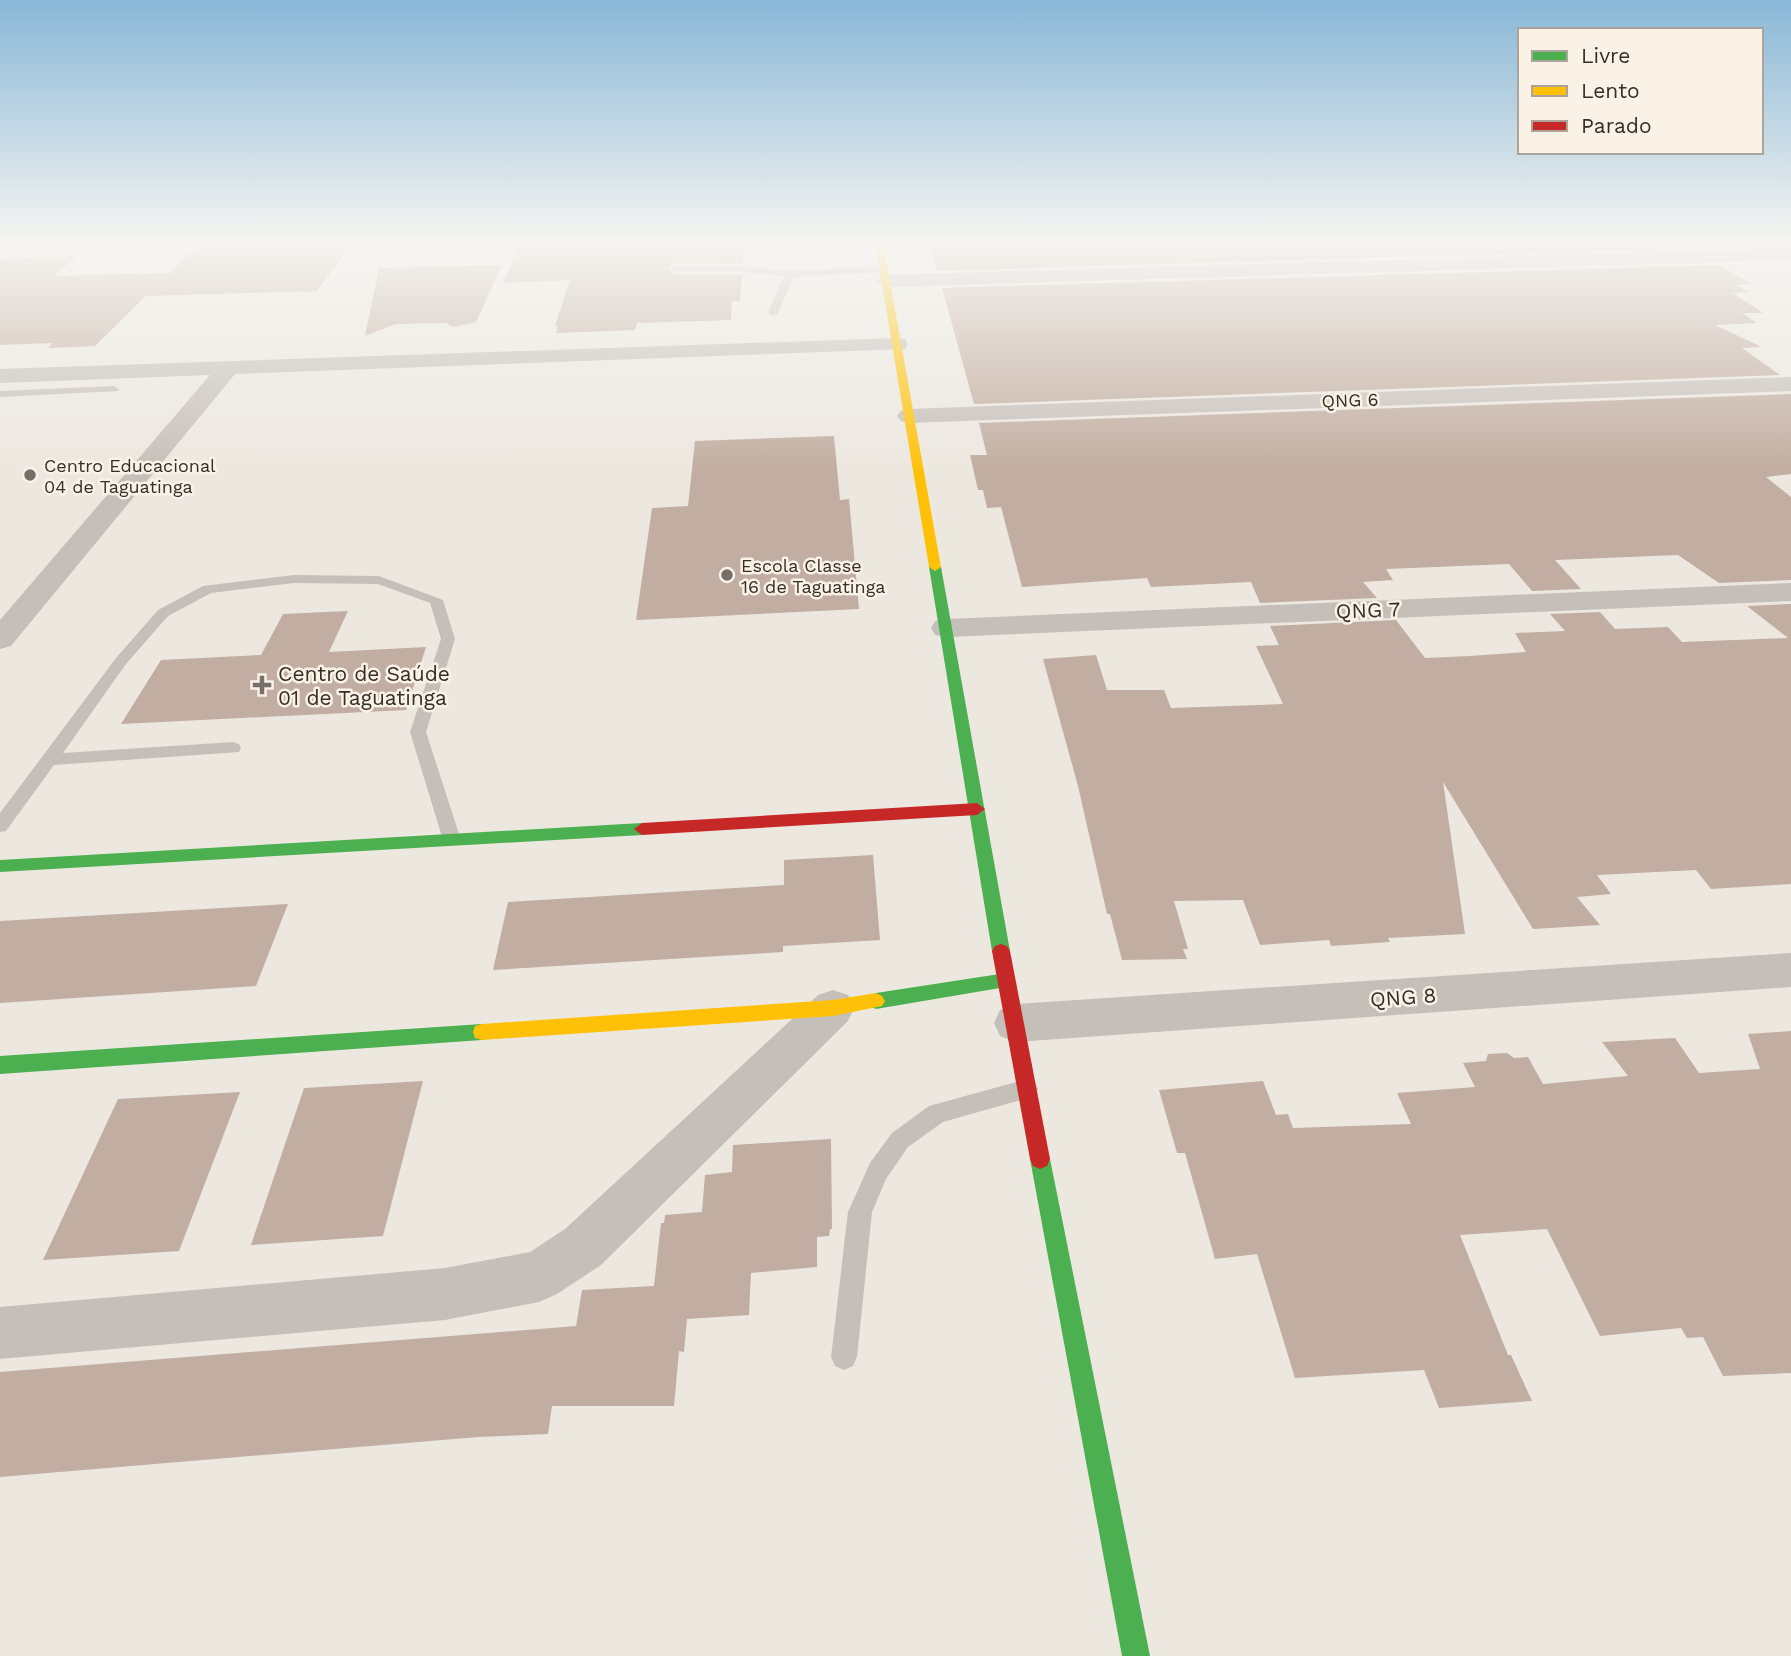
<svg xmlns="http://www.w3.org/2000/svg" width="1791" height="1656" font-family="'Work Sans',sans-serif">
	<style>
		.building { fill: #c1ada1 }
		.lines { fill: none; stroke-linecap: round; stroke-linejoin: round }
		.lane { fill: #c5bfb9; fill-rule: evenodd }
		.street { fill: #c5bfb9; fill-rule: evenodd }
		.fast { fill: #4caf50; fill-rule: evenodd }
		.slow { fill: #ffc107; fill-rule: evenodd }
		.jam { fill: #c62828; fill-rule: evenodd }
		.poi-dot { fill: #766e68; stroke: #faf2e7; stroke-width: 2.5 }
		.labels { text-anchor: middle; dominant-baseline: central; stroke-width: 5; stroke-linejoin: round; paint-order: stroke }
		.far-street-label { font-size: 18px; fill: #362d27; stroke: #faf2e7 }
		.far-poi-label { font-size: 18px; fill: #362d27; stroke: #faf2e7; text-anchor: start }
		.street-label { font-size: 21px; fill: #362d27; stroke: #faf2e7 }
		.poi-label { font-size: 21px; fill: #362d27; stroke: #faf2e7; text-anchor: start }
	</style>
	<rect width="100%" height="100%" fill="#ece8e0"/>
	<!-- building -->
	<g class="building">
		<polygon points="206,242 353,242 317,291 146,296 95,346 48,348 53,343 0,345 0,259 77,256 54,276 169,273 197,245"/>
		<polygon points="521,242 744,242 743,264 675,263 668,268 675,275 742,275 740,301 732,301 731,320 637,323 635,330 556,333 558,326 555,326 570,280 503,283"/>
		<polygon points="929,242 1685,242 1695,248 937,271"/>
		<polygon points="502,265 476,322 453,327 446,323 396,324 365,336 379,268"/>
		<polygon points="1720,265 1751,284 1736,285 1748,292 1733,293 1763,313 1742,313 1757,323 1715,325 1762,347 1742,348 1780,375 974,404 942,288"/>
		<polygon points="1791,394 1791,474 1766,477 1791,497 1791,580 1719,583 1678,555 1555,560 1581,589 1532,591 1509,564 1386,569 1393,580 1363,582 1377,598 1260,603 1251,582 1151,587 1147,578 1022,587 1001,507 987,508 983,490 978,490 970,455 987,455 979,423"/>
		<polygon points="834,436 840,500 849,499 859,609 636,620 652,508 688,506 695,441"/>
		<polygon points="1791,604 1791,884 1711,889 1696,870 1597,875 1611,894 1577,897 1600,925 1533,929 1443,782 1465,934 1388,938 1390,942 1331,946 1329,940 1260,945 1243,900 1174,901 1188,949 1183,949 1187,959 1122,960 1110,914 1107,914 1078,786 1043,659 1096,655 1107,690 1164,690 1171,708 1283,704 1256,646 1279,645 1270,626 1396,620 1425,658 1470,656 1526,652 1515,633 1565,631 1550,614 1600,612 1615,629 1668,627 1682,642 1788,638 1747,606"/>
		<polygon points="348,611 329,652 426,647 406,710 121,724 161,660 261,655 283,614"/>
		<polygon points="873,855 880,940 783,946 783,952 493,970 508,902 784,885 784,860"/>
		<polygon points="288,904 256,986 0,1003 0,921"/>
		<polygon points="1791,1031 1791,1373 1723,1376 1703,1337 1687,1338 1681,1328 1600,1336 1547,1229 1460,1235 1508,1355 1511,1355 1532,1401 1439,1408 1424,1370 1295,1378 1257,1254 1215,1259 1185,1153 1177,1153 1159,1090 1263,1081 1276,1115 1288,1114 1293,1128 1411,1124 1397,1093 1475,1087 1463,1063 1486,1061 1488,1054 1507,1053 1514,1058 1528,1057 1543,1084 1628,1076 1602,1042 1675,1038 1699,1073 1760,1069 1748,1034"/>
		<polygon points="423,1081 383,1236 251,1245 304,1088"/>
		<polygon points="240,1092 179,1251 43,1260 118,1099"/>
		<polygon points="831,1139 832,1229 830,1229 829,1236 817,1237 817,1267 751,1273 749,1315 687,1319 684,1352 679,1351 674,1406 552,1406 548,1434 478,1437 0,1477 0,1372 576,1326 582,1290 654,1286 661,1223 664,1223 665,1215 702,1212 705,1175 732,1172 733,1145"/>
	</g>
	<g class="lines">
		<!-- lane -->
		<g class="lane">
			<polygon points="739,266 789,271 884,266 889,269 884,272 793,277 778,313 773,316 768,313 784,276 739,272 675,272 670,269 675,266"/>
			<polygon points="114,386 119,389 118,391 0,397 0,391"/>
			<polygon points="294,575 379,576 443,600 455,639 426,732 461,840 458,845 446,845 443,840 410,732 441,639 430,603 378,584 294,583 211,593 168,616 126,664 63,753 233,742 239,744 241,748 239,752 54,765 6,831 0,832 0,813 116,658 158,610 203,586"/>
			<polygon points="1027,1079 1035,1082 1038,1089 1035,1096 943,1122 908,1147 886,1179 872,1212 857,1357 853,1366 844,1370 835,1366 831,1357 848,1212 870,1163 892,1133 929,1106"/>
		</g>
		<!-- street -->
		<g class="street">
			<polygon points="1791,248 1791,260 886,287 876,281 886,275"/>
			<polygon points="897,338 905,339 908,344 905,349 235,374 11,646 0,649 0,620 210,375 0,383 0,369"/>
			<polygon points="1791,377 1791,391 909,423 901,421 897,416 901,411 909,409"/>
			<polygon points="1791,583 1791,601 946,637 935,635 931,628 935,621 946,619"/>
			<polygon points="1791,953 1791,987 1015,1042 1000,1036 994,1023 1000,1010 1015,1004"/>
			<polygon points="833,990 848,995 854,1008 848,1021 601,1265 557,1294 539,1302 445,1320 0,1359 0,1307 445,1268 530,1252 565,1229 818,995"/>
		</g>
		<!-- fast -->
		<g class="fast">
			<polygon points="935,563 941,567 1010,951 1007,956 1001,958 995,956 992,951 929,567"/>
			<polygon points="642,823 650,829 642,835 0,872 0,860"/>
			<polygon points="1006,973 1012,975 1015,980 1012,985 1006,987 876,1009 870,1006 867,1001 870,996 876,993"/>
			<polygon points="482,1024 489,1026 491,1032 489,1038 482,1040 0,1074 0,1056"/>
			<polygon points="1040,1149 1047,1152 1050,1159 1150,1656 1122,1656 1030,1159 1033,1152"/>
		</g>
		<!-- slow -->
		<g class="slow">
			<polygon points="875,242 883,242 941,567 935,571 929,567"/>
			<polygon points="876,993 882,996 885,1001 882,1006 833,1016 482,1040 475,1038 473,1032 475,1026 482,1024 833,1000"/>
		</g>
		<!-- jam -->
		<g class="jam">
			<polygon points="977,803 985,809 977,815 642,835 634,829 642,823"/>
			<polygon points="1001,944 1007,946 1010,951 1050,1159 1047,1166 1040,1169 1033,1166 1030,1159 992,951 995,946"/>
		</g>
	</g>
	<!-- sky -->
	<linearGradient id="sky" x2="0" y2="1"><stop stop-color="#89b7d7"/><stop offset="0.51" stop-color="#f6f5f1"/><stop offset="1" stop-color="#f6f5f1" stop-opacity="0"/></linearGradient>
	<rect width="1791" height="474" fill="url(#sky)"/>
	<!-- markers -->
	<g class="poi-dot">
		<circle cx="30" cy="475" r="7"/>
		<circle cx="727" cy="575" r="7"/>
		<path d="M258.5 674.5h7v7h7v7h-7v7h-7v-7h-7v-7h7z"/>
	</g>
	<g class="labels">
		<!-- far-street labels -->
		<g class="far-street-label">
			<text transform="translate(1350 400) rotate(-2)">QNG 6</text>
		</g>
		<!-- far-poi labels -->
		<g class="far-poi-label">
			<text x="44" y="465">Centro Educacional<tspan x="44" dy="21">04 de Taguatinga</tspan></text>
			<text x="741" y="565">Escola Classe<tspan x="741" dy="21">16 de Taguatinga</tspan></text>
		</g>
		<!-- street labels -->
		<g class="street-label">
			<text transform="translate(1368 610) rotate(-2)">QNG 7</text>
			<text transform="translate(1403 997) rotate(-4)">QNG 8</text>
		</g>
		<!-- poi labels -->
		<g class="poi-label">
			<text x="278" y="673">Centro de Saúde<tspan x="278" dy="24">01 de Taguatinga</tspan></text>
		</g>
	</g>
	<!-- legend -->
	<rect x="1518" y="28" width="245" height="126" fill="#faf2e7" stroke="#aca39a" stroke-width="2"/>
	<rect x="1532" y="51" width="35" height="10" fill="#4caf50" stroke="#aca39a" stroke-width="2"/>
	<text x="1581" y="63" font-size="21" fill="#362d27">Livre</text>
	<rect x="1532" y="86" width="35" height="10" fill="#ffc107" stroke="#aca39a" stroke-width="2"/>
	<text x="1581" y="98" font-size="21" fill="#362d27">Lento</text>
	<rect x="1532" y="121" width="35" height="10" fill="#c62828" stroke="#aca39a" stroke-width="2"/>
	<text x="1581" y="133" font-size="21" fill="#362d27">Parado</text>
</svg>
